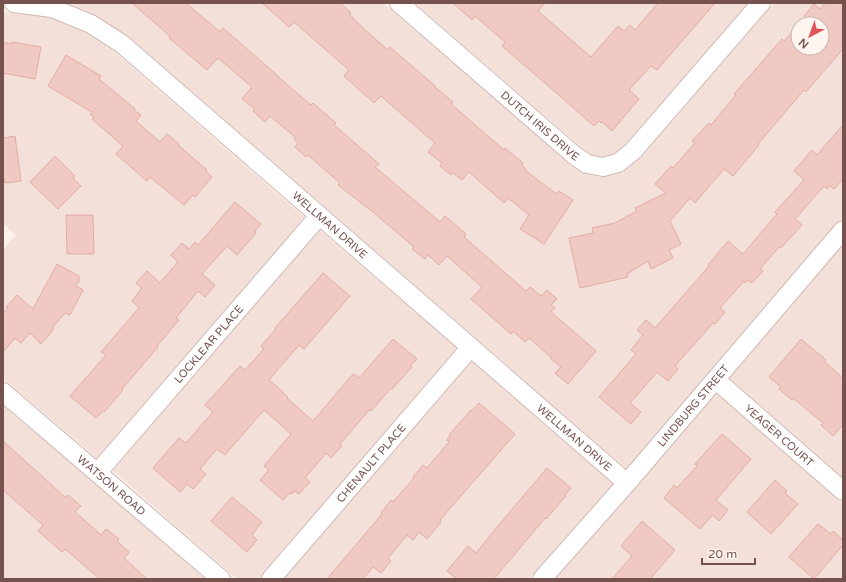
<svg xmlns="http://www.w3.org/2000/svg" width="846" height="582" font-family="'Varela Round',sans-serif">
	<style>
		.residential { fill: #f3e0d8; fill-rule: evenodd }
		.building { fill: #f0c9c3; stroke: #e2aca4 }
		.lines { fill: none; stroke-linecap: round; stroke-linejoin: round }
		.street-casing { stroke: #cfb8b2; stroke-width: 20 }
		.street { stroke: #fff; stroke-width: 18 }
		.labels { text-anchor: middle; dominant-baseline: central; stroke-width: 3; stroke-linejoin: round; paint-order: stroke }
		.street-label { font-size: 11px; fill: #75524e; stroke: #fef5f0 }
	</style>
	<rect width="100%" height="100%" fill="#fcf0ea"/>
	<!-- residential -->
	<g class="residential">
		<path d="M67,3H383L568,163L584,174L600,177L604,176L623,171L639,158L774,3H843V217L627,469L129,37L97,16ZM798,24H822V48H798Z"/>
		<polygon points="415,3 749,3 627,144 614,154 604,157 592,155 581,147"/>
		<polygon points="3,12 49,17 86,33 116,53 305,218 98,459 3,378 3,250 16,235 3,224"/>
		<polygon points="319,230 458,349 259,579 237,579 112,470"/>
		<polygon points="843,244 843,477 729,378"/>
		<polygon points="472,361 613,484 529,579 283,579"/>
		<polygon points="716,393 843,504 843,579 554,579"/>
		<polygon points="3,405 91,480 205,579 3,579"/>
	</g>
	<!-- building -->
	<g class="building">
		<polygon points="132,3 186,3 220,32 223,28 276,74 276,75 311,105 313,103 336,123 334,125 379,164 375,167 440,222 445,216 466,234 464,237 526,291 530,287 541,296 547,290 557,299 551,305 555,308 551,312 596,351 568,384 555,373 561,367 550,358 551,357 529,338 525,342 513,331 511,334 471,299 482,287 447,256 439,265 428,255 425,259 412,249 414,247 373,212 338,185 340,183 308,155 306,157 295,147 298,143 294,139 295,137 270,116 265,122 253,111 255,109 242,99 252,87 218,58 207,70 169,38 170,36"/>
		<polygon points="262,3 340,3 351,13 350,15 364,29 388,50 390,47 435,86 435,87 453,102 451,104 504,150 505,148 523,163 522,165 526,169 525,170 539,181 557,194 559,191 573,200 544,244 520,229 529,215 508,198 504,203 469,172 462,180 453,173 451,175 440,166 442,163 428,152 435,143 381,96 374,103 344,76 349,70 294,22 289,27"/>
		<polygon points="453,3 545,3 538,11 591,57 618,26 624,31 630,25 635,30 658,3 715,3 657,70 651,66 649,68 629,90 639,99 612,131 602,122 601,123 599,121 594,126 545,83 502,46 505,42 475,16 472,20"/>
		<polygon points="825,3 843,3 843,49 806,92 804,90 758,144 759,145 733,176 724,169 695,203 690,198 670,221 681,244 669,250 673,258 651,269 648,261 627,274 628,277 580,288 569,238 593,233 592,228 615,223 637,211 635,208 666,193 655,184 671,166 673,168 695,143 692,141 709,123 711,125 736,95 734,94 782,39 784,41 798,25 798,48 822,48 822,24 799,24 805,17 804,16 814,4 820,9"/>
		<polygon points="3,42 12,44 12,42 41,47 35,79 3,73"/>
		<polygon points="66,55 101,76 99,79 135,109 134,110 141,115 136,121 160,142 167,134 179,144 178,145 207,170 206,171 212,177 195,197 193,195 184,205 150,177 147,181 116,154 123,146 92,119 94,117 90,114 92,112 48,86"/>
		<polygon points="843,125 843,179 834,189 830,186 827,189 824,186 795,219 802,225 781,248 779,247 760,269 763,271 752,283 748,280 745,283 744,281 720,308 725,312 715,324 713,323 675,366 678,369 668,381 657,372 630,403 641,412 631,424 599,397 636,354 631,350 643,335 637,330 646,320 655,328 709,266 708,265 728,241 743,254 777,214 775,212 804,180 794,171 812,150 817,155"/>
		<polygon points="15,136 21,181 5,183 4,178 3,178 3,138"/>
		<polygon points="55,156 75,176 73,178 81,186 58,209 30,182"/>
		<polygon points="235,202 261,224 255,231 256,233 237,255 227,246 202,274 215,285 205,297 198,291 176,318 179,320 157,346 158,347 122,389 123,390 104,412 103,411 96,418 70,396 106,355 101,352 139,308 132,301 142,288 136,283 147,271 160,283 178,262 171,255 182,243 189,249 195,242 198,245"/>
		<polygon points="66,215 93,215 94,254 67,254"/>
		<polygon points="57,264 79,276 79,281 76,286 83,290 70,315 65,313 53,327 53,330 41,344 30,333 21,343 15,338 3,352 3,313 8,308 6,307 17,295 33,309"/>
		<polygon points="323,273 350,296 304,349 299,345 269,380 282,391 282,392 288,397 287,398 313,421 353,374 359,378 393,339 417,359 410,366 412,367 392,389 391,388 371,411 370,409 340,444 342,446 331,458 326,453 305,478 310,482 299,494 295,491 292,494 290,493 283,500 260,480 269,470 264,466 291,434 264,410 225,455 217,449 200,469 206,474 193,489 187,484 180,492 153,468 179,438 186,443 213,412 205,405 240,366 245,370 264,349 261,346 276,329 275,328"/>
		<polygon points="801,339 826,360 825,362 843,378 843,425 833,436 821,425 823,423 793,398 792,400 779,389 781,387 769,377"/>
		<polygon points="479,403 515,434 440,520 441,522 427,539 419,532 413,540 407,535 388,558 391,561 381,573 373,567 363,579 327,579 382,514 381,513 391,500 393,502 414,478 413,477 423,465 427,468 449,442 447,440 450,436 449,435 471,410 472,411"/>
		<polygon points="722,434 751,459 716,500 728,510 719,521 713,515 700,529 664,498 674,485 677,488 697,466 695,464"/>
		<polygon points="3,441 66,498 68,495 81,506 75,512 101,535 106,529 119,539 117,541 129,552 124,558 147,579 100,579 65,549 62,552 38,531 43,525 3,490"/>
		<polygon points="547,468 571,488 565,495 566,496 546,519 545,518 494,579 457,579 447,571 468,546 476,553 498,526"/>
		<polygon points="775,480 787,491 785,493 798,504 771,534 747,512"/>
		<polygon points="232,497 262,522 252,535 257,540 247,552 211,521"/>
		<polygon points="642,521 675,550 650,579 612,579 632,556 621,546"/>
		<polygon points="818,524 831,534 833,531 843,540 843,545 814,579 789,557"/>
	</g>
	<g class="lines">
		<defs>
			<g id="street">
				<path id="s1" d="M14,3L52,8L91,24L122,44L627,483"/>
				<path id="s2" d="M399,3L574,155L587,164L603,167L618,163L633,151L761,3"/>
				<path id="s3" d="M716,380L843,491"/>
				<path id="s4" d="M3,392L221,579"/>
				<path id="s5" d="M98,472L319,216"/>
				<path id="s6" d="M271,579L471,347"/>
				<path id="s7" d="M542,579L627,483L843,230"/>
			</g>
		</defs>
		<!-- street casing -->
		<use href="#street" class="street-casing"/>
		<!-- street -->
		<use href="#street" class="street"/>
	</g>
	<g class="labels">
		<!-- street labels -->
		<g class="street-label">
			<text stroke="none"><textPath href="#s2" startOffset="187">DUTCH IRIS DRIVE</textPath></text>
			<text stroke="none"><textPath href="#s1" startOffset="393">WELLMAN DRIVE</textPath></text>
			<text stroke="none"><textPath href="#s5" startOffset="169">LOCKLEAR PLACE</textPath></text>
			<text stroke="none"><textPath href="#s7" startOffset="230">LINDBURG STREET</textPath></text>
			<text stroke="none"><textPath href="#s3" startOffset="84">YEAGER COURT</textPath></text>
			<text stroke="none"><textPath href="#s1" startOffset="717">WELLMAN DRIVE</textPath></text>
			<text stroke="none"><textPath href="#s6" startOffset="153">CHENAULT PLACE</textPath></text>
			<text stroke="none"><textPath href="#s4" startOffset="143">WATSON ROAD</textPath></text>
		</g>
	</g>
	<!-- border -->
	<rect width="846" height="582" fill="none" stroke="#75524e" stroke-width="8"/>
	<!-- north arrow -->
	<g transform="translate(810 36) rotate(221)"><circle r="19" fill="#fef5f0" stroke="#c7b4af"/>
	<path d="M0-3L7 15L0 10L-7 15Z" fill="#de565a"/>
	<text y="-6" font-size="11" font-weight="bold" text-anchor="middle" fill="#75524e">N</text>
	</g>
	<!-- scale -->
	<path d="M702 558v6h53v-6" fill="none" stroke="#75524e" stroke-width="2"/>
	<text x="708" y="558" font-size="12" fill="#75524e" stroke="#fef5f0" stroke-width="3" paint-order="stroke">20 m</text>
</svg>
